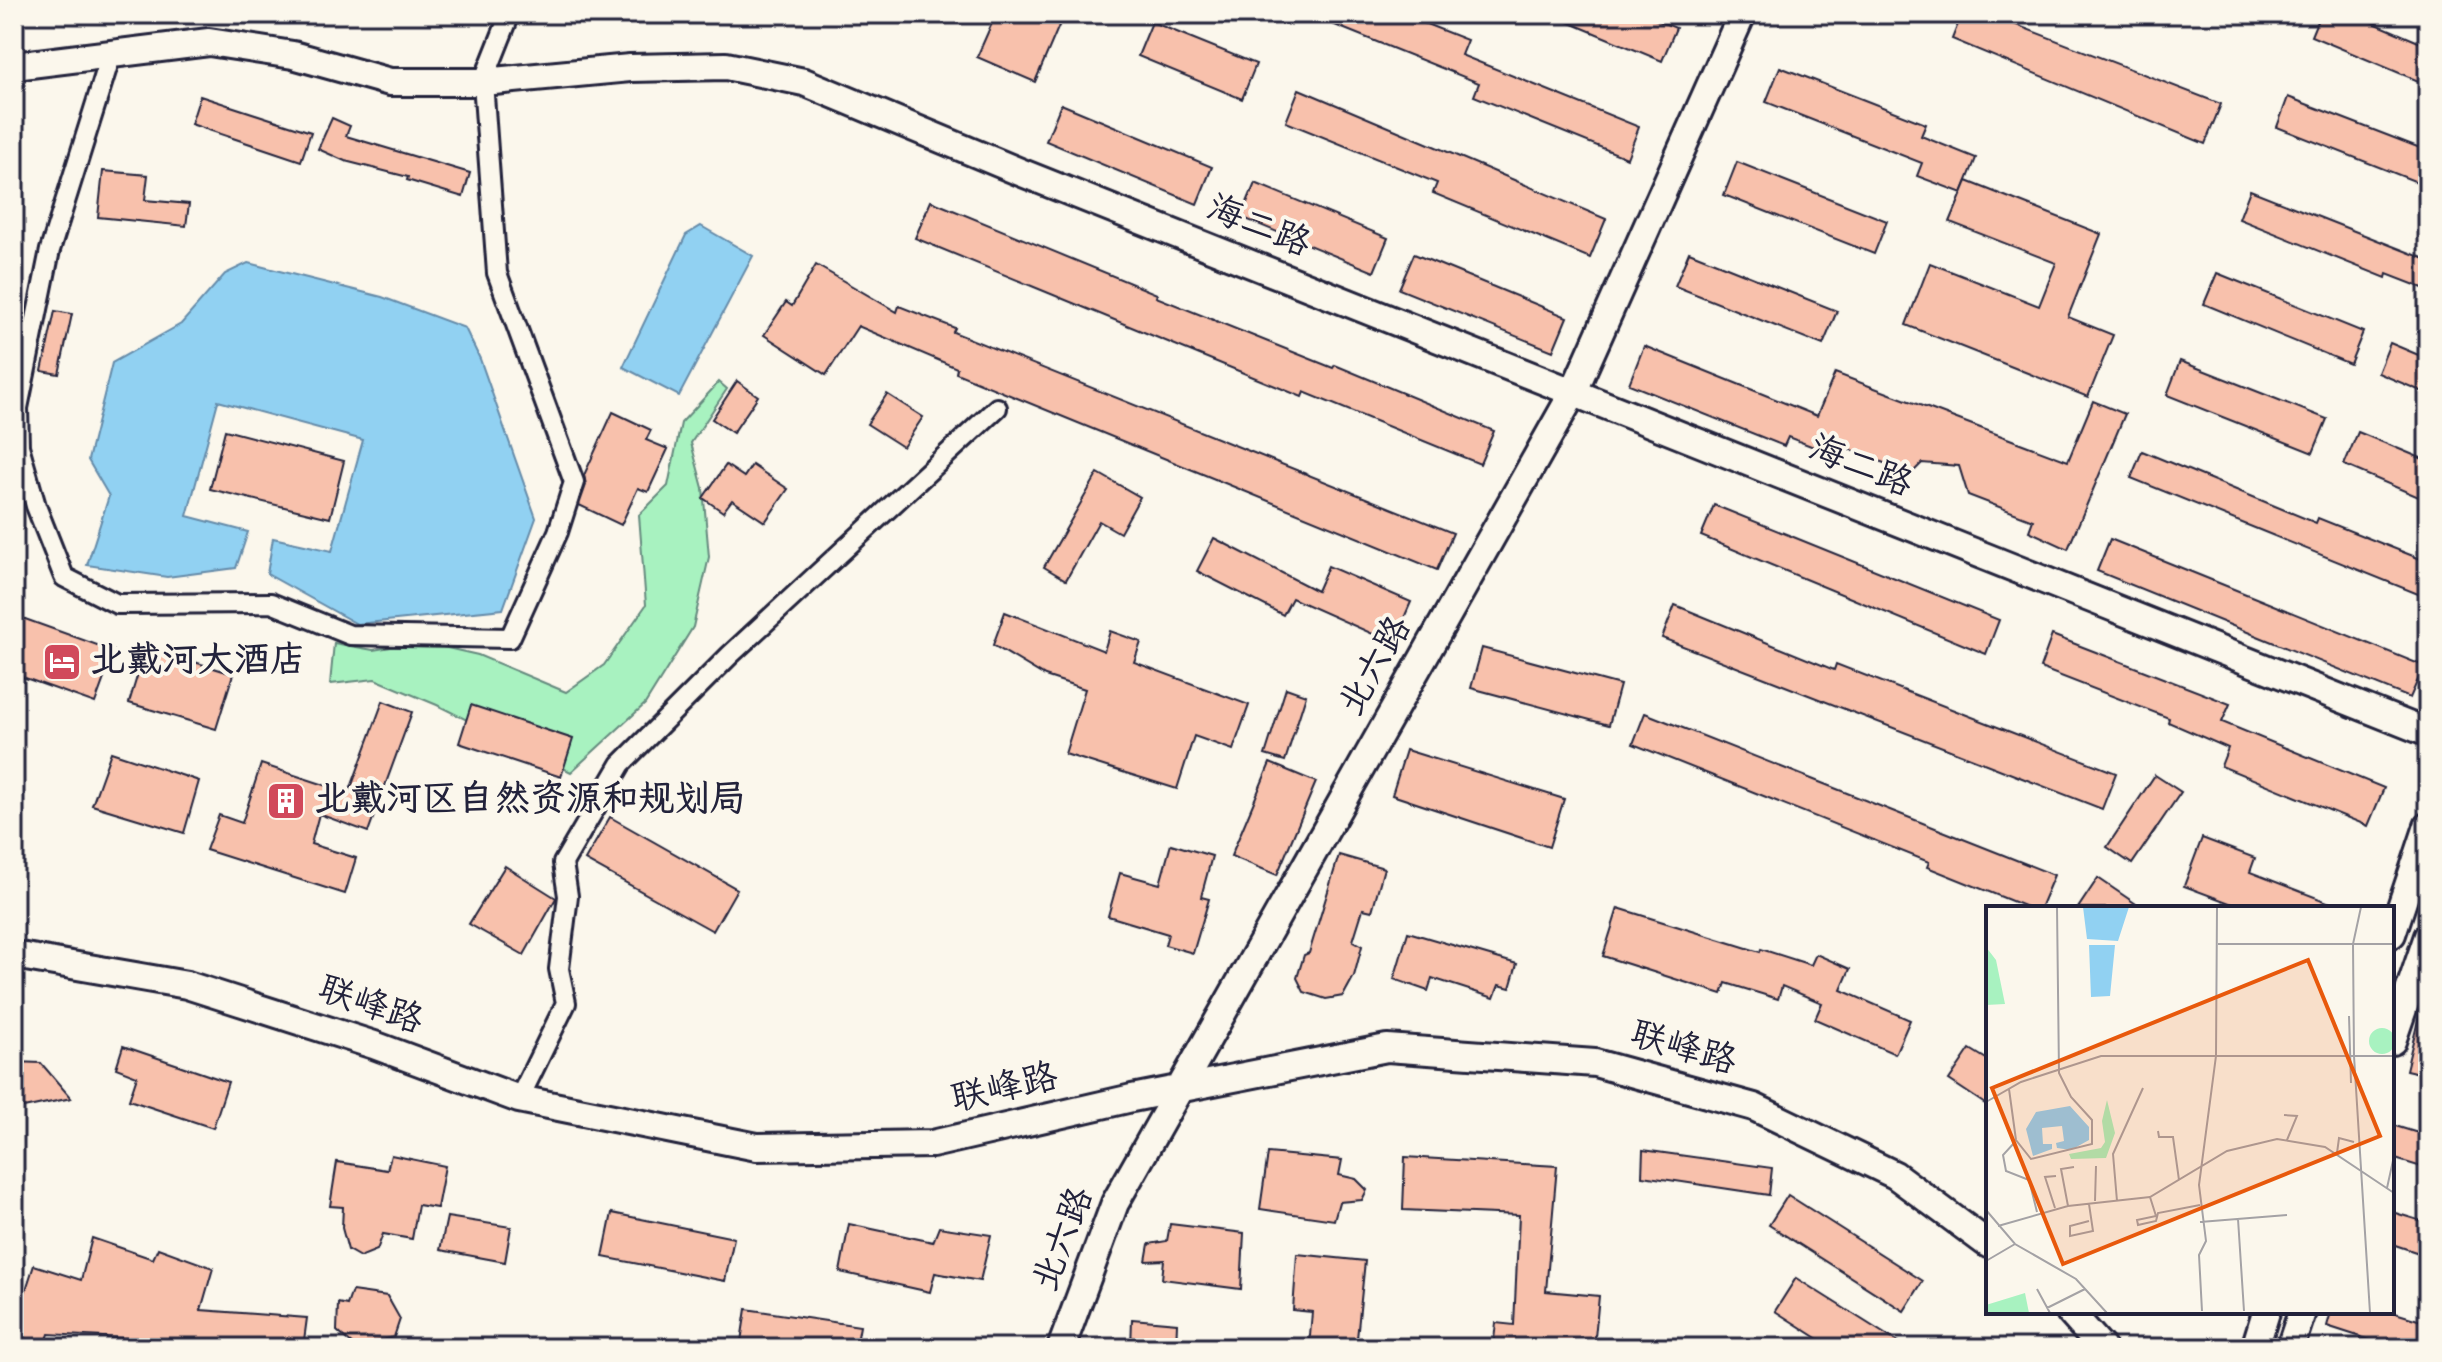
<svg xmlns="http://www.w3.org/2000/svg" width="2442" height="1362" font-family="'Indie Flower','LXGW WenKai TC',sans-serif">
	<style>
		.green { fill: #a8f2c0; stroke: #658a7e; stroke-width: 2 }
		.water { fill: #91d1f2; stroke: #658ba9; stroke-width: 2 }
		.building { fill: #f8c1ac; stroke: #22223b; stroke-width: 2 }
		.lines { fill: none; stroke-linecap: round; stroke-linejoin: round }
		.street-casing { stroke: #22223b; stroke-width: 24 }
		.secondary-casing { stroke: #22223b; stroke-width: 32 }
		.street { stroke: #fbf7ec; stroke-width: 18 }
		.secondary { stroke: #fbf7ec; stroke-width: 26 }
		.labels { text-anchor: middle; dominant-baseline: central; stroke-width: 8; stroke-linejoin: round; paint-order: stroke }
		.street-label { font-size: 36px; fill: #22223b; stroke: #fbf7ec }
		.poi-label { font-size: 36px; font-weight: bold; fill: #22223b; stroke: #fbf7ec; text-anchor: start }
		.inset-road { fill: none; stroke: #a4a2a5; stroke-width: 2 }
		.view { fill: #e8590c; fill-opacity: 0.15; stroke: #e8590c; stroke-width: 4 }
		.inset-edge { fill: none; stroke: #22223b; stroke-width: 4 }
	</style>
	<rect width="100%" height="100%" fill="#fbf7ec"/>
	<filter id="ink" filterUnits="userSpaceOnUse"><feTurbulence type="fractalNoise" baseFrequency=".0125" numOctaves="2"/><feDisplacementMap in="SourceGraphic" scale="16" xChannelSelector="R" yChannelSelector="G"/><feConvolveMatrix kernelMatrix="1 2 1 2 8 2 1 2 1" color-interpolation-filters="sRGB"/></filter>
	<g filter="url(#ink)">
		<!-- green -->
		<polygon class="green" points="719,382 727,389 691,443 703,488 709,557 693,627 645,704 571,772 437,705 375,679 330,684 334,643 373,650 421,642 478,655 566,692 604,665 646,605 639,515 668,486 681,423"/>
		<!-- water -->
		<g class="water">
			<polygon points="701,226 753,256 679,396 623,367 686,235"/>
			<polygon points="248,263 382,297 465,328 480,359 536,518 503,609 357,624 267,574 273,538 332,551 363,440 218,401 187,516 248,532 236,568 167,577 87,565 109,496 88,460 112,363 181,324 225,274"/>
		</g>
		<!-- building -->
		<g class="building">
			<polygon points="996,14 1064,14 1035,82 977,57"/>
			<polygon points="1401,14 1467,40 1461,55 1639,127 1627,158 1474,96 1479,83 1310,15"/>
			<polygon points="1549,14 1642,14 1676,28 1662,61"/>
			<polygon points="1962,14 1988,14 2221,104 2205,144 1952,39"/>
			<polygon points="2320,14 2353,14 2428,46 2428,85 2311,36"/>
			<polygon points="1152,22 1256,64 1242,99 1138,56"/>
			<polygon points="1780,67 1926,124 1921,136 1976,158 1962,193 1917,176 1922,163 1766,102"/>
			<polygon points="1299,89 1606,219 1590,258 1433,193 1437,183 1286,122"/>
			<polygon points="200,96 311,132 301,161 191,124"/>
			<polygon points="2288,97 2428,151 2428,169 2422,184 2277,127"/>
			<polygon points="1061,104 1212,167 1197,204 1046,141"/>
			<polygon points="332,118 350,126 346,136 470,173 463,197 407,180 408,177 345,161 318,149"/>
			<polygon points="1737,162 1887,221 1874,254 1724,195"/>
			<polygon points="103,171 148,175 145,200 189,204 186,226 98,217"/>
			<polygon points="1967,181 2101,234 2068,317 2113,335 2088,397 1906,325 1930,263 2039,306 2056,263 1950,222"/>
			<polygon points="1255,183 1388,238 1374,272 1241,217"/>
			<polygon points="2250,190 2428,260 2428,290 2387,274 2386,278 2239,219"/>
			<polygon points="931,201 1157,294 1156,297 1333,368 1335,365 1494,431 1480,464 1304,392 1302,397 915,238"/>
			<polygon points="1689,252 1837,311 1823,345 1675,286"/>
			<polygon points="1414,254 1567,317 1553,351 1399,289"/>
			<polygon points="816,265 897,312 899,306 955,328 953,332 1453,533 1437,570 956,373 957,368 858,326 826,375 764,335 786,302 792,306"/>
			<polygon points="2217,273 2363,332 2350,364 2204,304"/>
			<polygon points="55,311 72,314 59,374 42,371"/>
			<polygon points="2390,343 2428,359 2428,394 2378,373"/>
			<polygon points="1644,346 1817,416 1835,373 2068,461 2093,401 2125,414 2068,549 2029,531 2033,520 1968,495 1959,466 1922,463 1911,474 1845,447 1842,458 1788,437 1784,446 1629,384"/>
			<polygon points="2180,361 2327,419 2313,453 2167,395"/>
			<polygon points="737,381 758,396 733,433 712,419"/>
			<polygon points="887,394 923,417 903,447 867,424"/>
			<polygon points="613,412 651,430 646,440 668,449 648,492 638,488 621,525 579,505 586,485 584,475"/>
			<polygon points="225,430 344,461 330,518 210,489"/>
			<polygon points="2358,432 2428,461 2428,501 2344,465"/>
			<polygon points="2142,451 2316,523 2318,518 2428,562 2428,598 2131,478"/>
			<polygon points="726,465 744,477 752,465 788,489 765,522 732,500 723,512 703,498"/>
			<polygon points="1098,473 1140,497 1120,533 1099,521 1066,580 1044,567"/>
			<polygon points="1714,505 1999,620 1986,654 1701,536"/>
			<polygon points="1214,538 1317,591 1328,566 1411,602 1393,643 1292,598 1283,615 1197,571"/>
			<polygon points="2110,539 2424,666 2410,698 2097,571"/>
			<polygon points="1675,605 1834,670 1836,664 2116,773 2102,809 1662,638"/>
			<polygon points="1005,612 1104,651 1110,631 1141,642 1134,662 1249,705 1233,750 1194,736 1177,789 1065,754 1085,689 1045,676 993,645"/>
			<polygon points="14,615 114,651 95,703 14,674"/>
			<polygon points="2052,635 2230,704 2222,722 2384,788 2368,826 2221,766 2228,748 2168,722 2169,718 2040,668"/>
			<polygon points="146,647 233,674 216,729 129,703"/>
			<polygon points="1482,648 1620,685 1609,725 1471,688"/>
			<polygon points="1286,688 1306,695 1285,761 1265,755"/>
			<polygon points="383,701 412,712 368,832 319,814 311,844 356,858 345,894 206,850 219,815 242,823 261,764 349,793"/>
			<polygon points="471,705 573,739 561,777 459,743"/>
			<polygon points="1645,713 2054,875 2040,908 2029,908 1927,867 1929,862 1633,744"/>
			<polygon points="1406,750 1564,799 1549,847 1392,795"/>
			<polygon points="111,752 199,781 184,833 92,805"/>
			<polygon points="1270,763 1316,782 1277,875 1231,856"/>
			<polygon points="2155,775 2181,792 2132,864 2107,847"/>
			<polygon points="610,817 737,889 713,931 585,860"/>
			<polygon points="2202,838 2255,858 2250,872 2343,908 2243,908 2184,886"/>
			<polygon points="1171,844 1212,856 1201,897 1209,899 1193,953 1165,945 1168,934 1108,916 1120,873 1160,884"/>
			<polygon points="1339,855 1384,868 1372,911 1363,909 1353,941 1362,946 1354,976 1343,996 1326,999 1304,992 1297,978 1304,955 1309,953"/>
			<polygon points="505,866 556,898 524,955 469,924"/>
			<polygon points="2098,878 2142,908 2078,908"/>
			<polygon points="1618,908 1760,952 1761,949 1811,965 1816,954 1850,969 1841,990 1910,1020 1895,1054 1815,1019 1822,1003 1782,986 1778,999 1726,983 1722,994 1603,956"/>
			<polygon points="1408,932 1517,964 1510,988 1499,985 1494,998 1432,978 1428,991 1394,979"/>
			<polygon points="2422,1004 2428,1005 2428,1075 2406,1070"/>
			<polygon points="123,1046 228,1082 213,1128 129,1100 137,1076 116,1068"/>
			<polygon points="1970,1049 1988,1060 1988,1106 1949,1080"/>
			<polygon points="14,1062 41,1063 71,1098 14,1110"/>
			<polygon points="2392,1125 2428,1136 2428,1169 2392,1158"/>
			<polygon points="1643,1150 1772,1168 1769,1195 1642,1176"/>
			<polygon points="1268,1153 1342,1160 1339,1175 1356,1179 1367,1190 1362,1200 1339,1202 1334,1220 1260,1209"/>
			<polygon points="391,1155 445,1166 437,1208 418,1205 412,1239 383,1234 377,1250 360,1257 348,1250 342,1228 343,1207 330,1206 337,1162 387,1170"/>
			<polygon points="1405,1157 1557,1166 1546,1291 1599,1296 1594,1348 1493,1348 1496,1323 1514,1325 1519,1215 1403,1210"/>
			<polygon points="1788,1195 1923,1281 1904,1311 1769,1225"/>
			<polygon points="2392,1212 2428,1223 2428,1256 2392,1244"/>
			<polygon points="612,1213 734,1238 725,1281 603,1257"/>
			<polygon points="447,1217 511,1227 505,1262 440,1250"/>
			<polygon points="849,1224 933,1242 939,1227 991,1235 980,1281 935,1273 930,1292 840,1272"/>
			<polygon points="1170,1224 1244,1233 1241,1289 1162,1279 1164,1260 1146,1261 1149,1244 1167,1241"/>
			<polygon points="92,1238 153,1259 158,1248 213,1268 201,1310 307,1318 303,1348 49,1334 44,1348 14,1348 14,1315 17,1307 20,1308 34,1265 81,1280"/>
			<polygon points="1297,1254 1365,1261 1356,1348 1309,1348 1312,1312 1293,1310"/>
			<polygon points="1796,1278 1907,1348 1833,1348 1775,1311"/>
			<polygon points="352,1291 387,1296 400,1319 394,1337 355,1347 337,1331 338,1303 347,1305"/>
			<polygon points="746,1309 860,1326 856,1348 740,1348"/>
			<polygon points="2331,1312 2392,1312 2428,1323 2428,1348 2395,1348 2327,1326"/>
			<polygon points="1132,1319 1177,1323 1176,1348 1131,1348"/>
		</g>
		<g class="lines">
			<defs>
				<g id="street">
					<polyline points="112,52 50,250 18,408 19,446 36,506 64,577 117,604 271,603 350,635 510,638 558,532 574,482 497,273 483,82 510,14"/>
					<polyline points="519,1099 566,1003 559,969 568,896 563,863 621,764 730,655 997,408"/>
				</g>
				<g id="secondary">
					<polyline points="14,66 209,42 293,55 390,82 483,82 630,68 726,66 804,82 1020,172 2428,733"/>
					<polyline points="2392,934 2428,826"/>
					<polyline points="14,955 187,985 374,1045 519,1099 757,1147 932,1144 1132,1098 1387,1048 1595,1063 1754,1107 1895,1175 1988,1244"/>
					<polyline points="2392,1041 2428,936"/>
					<polyline points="2070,1312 2102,1348"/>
					<polyline points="1061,1348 1115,1203 1573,393 1742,14"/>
					<polyline points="2255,1348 2266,1312"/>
					<polyline points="2290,1348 2302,1312"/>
				</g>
			</defs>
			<!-- street casing -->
			<use href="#street" class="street-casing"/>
			<!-- secondary casing -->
			<use href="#secondary" class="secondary-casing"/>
			<!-- street -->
			<use href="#street" class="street"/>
			<!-- secondary -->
			<use href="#secondary" class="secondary"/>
		</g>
	</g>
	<!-- icons -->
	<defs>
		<symbol id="hotel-square" viewBox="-11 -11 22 22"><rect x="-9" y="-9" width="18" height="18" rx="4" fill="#d1495b" stroke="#fbf7ec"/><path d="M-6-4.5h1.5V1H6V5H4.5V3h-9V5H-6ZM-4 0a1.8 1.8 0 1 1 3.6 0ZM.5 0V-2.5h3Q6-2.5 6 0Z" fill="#fff"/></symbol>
		<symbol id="building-square" viewBox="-11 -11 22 22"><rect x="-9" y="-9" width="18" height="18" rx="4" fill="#d1495b" stroke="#fbf7ec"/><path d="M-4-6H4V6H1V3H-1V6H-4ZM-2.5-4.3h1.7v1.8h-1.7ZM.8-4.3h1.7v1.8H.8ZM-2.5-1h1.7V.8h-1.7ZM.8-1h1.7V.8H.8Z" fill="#fff"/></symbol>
	</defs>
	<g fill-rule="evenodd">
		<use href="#hotel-square" x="40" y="640" width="44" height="44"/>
		<use href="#building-square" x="264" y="779" width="44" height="44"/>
	</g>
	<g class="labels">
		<!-- street labels -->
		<g class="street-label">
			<text transform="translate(1258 228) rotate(22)">海二路</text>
			<text transform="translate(1860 468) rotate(22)">海二路</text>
			<text transform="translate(1377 667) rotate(-60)">北六路</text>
			<text transform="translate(370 1007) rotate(19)">联峰路</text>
			<text transform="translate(1683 1050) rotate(16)">联峰路</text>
			<text transform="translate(1005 1090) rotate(-13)">联峰路</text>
			<text transform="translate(1065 1240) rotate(-69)">北六路</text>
		</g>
		<!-- poi labels -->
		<g class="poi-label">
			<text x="90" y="662">北戴河大酒店</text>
			<text x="314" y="801">北戴河区自然资源和规划局</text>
		</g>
	</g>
	<!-- overview -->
	<g transform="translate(1986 906)">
		<rect width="408" height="408" fill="#fbf7ec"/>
		<path d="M0,41L10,54L19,98L0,99ZM383 135a13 13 0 1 1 26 0a13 13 0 1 1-26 0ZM121,194L129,227L120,252L85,253L83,248L115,242L119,236L116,215ZM39,387L43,407H0V399Z" fill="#a8f2c0"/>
		<path d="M97,1H143L132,35L101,33ZM103,39H129L124,90L105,91ZM84,200L103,221V234L85,244L71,242L70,237L78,235L76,220L56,222L57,238H66V243L47,250L40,223L50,206Z" fill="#91d1f2"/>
		<path class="inset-road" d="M375,1L367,38L368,150L384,407M232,38H408M363,110L365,177M23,183L30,234L45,253L106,238V214L85,191L73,167L71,1M0,196L35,176L115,150H408M298,209L311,210L301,234M172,225L173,231H187L193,274M29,236L17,249L20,265L43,274L51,306M351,247L353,232L368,236M401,282L408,250M164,291L170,310L151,314L152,319L170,315L172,307L214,299M109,295L110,260M131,295L127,248L157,182M82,300L75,263L88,261M69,302L59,271L70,270M0,304L29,338L90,373L121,407M252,313L258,405M103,315L84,320V330L107,325L103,298M214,316L301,309M12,320L82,300L164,291L241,245L291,233L339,241L408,287M0,355L29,338M51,383L64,407M61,402L99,383M216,405L213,349L220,335L213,279L230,150L231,1"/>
		<path class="view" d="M322,54L394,230L77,358L6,182Z"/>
		<rect width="408" height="408" class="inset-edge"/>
	</g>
	<!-- margin -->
	<rect width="2442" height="1362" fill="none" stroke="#fbf7ec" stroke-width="48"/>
	<rect x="24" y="24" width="2394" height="1314" fill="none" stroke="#22223b" stroke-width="3" filter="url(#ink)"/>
</svg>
